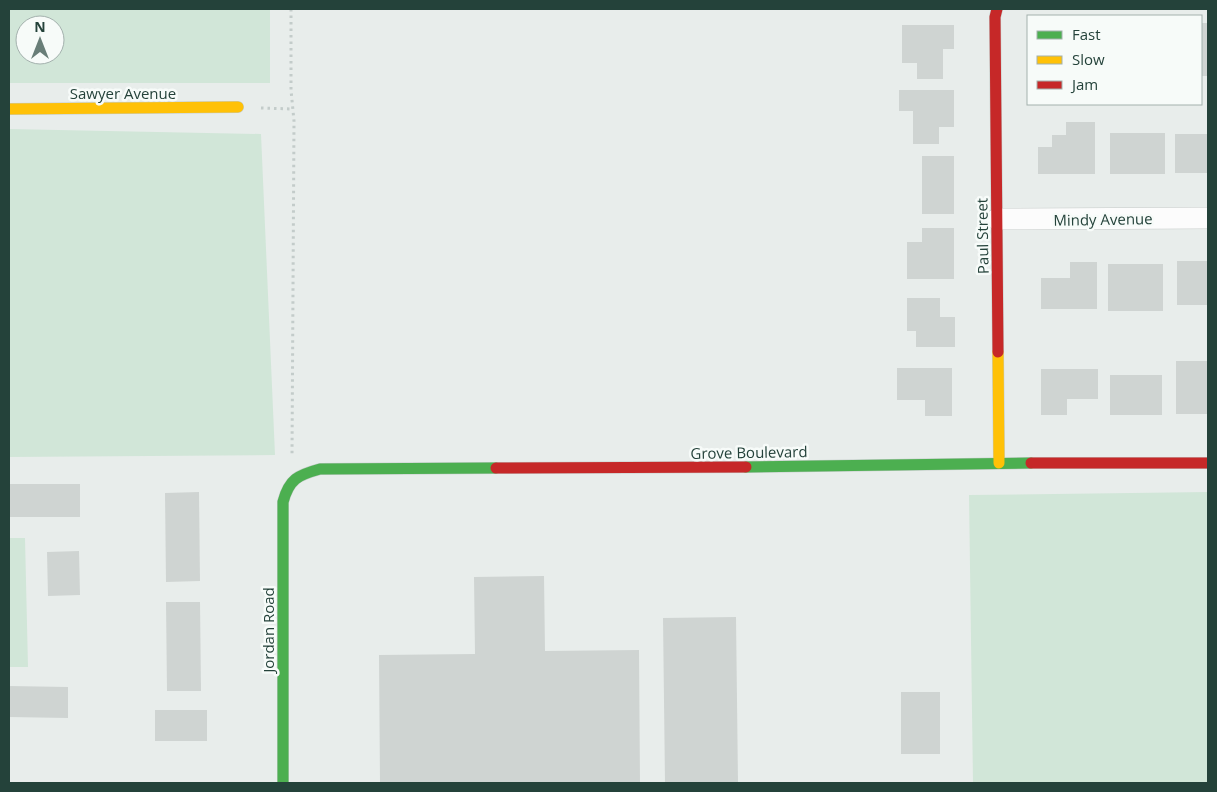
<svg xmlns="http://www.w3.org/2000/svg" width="1217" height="792" font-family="'Open Sans',sans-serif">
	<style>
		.green { fill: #d1e6d8; fill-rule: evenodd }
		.building { fill: #cfd4d2 }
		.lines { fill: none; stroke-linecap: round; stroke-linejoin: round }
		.street-casing { stroke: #c5cac8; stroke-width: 22 }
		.fast-casing { stroke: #c3cbc8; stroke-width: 12 }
		.slow-casing { stroke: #c3cbc8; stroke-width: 12 }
		.jam-casing { stroke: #c3cbc8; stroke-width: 12 }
		.path { stroke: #c3ccca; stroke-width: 3; stroke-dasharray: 2.5 4; stroke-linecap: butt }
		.street { stroke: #fcfcfc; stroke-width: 21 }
		.fast { stroke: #4caf50; stroke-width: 11 }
		.slow { stroke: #ffc107; stroke-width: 11 }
		.jam { stroke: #c62828; stroke-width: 11 }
		.labels { text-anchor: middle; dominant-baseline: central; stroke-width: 5; stroke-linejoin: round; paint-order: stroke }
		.street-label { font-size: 15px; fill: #24423a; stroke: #f7fbf9 }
	</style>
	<rect width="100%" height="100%" fill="#e8edeb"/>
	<!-- green -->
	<g class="green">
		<path d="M9,9H270V83H9ZM25,25H55V55H25Z"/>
		<polygon points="9,129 261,134 275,455 9,457"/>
		<polygon points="1208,492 1208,783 973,783 969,495"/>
		<polygon points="9,538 25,538 28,667 9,667"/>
	</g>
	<!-- building -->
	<g class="building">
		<rect x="1201" y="23" width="7" height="53"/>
		<polygon points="902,25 954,25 954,49 943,49 943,79 917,79 917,63 902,63"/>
		<polygon points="899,90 954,90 954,127 939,127 939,144 913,144 913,111 899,111"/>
		<polygon points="1066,122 1095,122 1095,174 1038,174 1038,147 1052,147 1052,135 1066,135"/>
		<rect x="1110" y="133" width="55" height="41"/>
		<rect x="1175" y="134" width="33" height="39"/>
		<rect x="922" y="156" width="32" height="58"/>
		<polygon points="922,228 954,228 954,279 907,279 907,242 922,242"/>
		<rect x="1177" y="261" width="31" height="44"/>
		<polygon points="1070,262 1097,262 1097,309 1041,309 1041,278 1070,278"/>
		<rect x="1108" y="264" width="55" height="47"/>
		<polygon points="907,298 940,298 940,317 955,317 955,347 916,347 916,331 907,331"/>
		<rect x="1176" y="361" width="32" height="53"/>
		<polygon points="897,368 952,368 952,416 925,416 925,400 897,400"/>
		<polygon points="1041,369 1098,369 1098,399 1067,399 1067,415 1041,415"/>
		<rect x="1110" y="375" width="52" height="40"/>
		<rect x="9" y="484" width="71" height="33"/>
		<polygon points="199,492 200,581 166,582 165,493"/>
		<polygon points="79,551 80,595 48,596 47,552"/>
		<polygon points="544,576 545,651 639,650 640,783 380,783 379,655 475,654 474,577"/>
		<polygon points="166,602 200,602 201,691 167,691"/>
		<polygon points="736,617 738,783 665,783 663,618"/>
		<polygon points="9,686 68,687 68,718 9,717"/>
		<rect x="901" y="692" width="39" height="62"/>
		<rect x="155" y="710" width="52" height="31"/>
	</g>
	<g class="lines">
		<defs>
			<polyline id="street" points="997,219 1208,218"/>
			<g id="fast">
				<polyline points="746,467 1031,463"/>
				<path d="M283,783V502C289,479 298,475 320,469L496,468"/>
			</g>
			<g id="slow">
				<polyline points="9,109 238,107"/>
				<polyline points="998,352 999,463"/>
			</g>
			<g id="jam">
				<polyline points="997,9 995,17 998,352"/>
				<polyline points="1031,463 1208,463"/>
				<polyline points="496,468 746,467"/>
			</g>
		</defs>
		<!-- street casing -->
		<use href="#street" class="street-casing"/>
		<!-- fast casing -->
		<use href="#fast" class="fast-casing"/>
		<!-- slow casing -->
		<use href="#slow" class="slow-casing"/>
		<!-- jam casing -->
		<use href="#jam" class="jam-casing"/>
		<!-- path -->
		<g class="path">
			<polyline points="291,9 291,90 294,121 292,455"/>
			<polyline points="261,108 293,109"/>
		</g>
		<!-- street -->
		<use href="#street" class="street"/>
		<!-- fast -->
		<use href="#fast" class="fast"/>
		<!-- slow -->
		<use href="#slow" class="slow"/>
		<!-- jam -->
		<use href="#jam" class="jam"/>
	</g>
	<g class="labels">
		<!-- street labels -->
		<g class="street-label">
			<text x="123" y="93">Sawyer Avenue</text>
			<text transform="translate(1103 219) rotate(-1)">Mindy Avenue</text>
			<text transform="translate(982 236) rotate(-91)">Paul Street</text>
			<text transform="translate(749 452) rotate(-1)">Grove Boulevard</text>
			<text transform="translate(268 630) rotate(-90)">Jordan Road</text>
		</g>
	</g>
	<!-- border -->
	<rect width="1217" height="792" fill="none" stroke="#24423a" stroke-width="20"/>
	<!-- legend -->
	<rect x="1027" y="15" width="175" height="90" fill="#f7fbf9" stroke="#a3b1ad"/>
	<rect x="1037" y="31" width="25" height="8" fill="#4caf50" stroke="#a3b1ad"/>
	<text x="1072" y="40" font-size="15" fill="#24423a">Fast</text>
	<rect x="1037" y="56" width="25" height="8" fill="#ffc107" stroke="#a3b1ad"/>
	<text x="1072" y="65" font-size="15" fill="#24423a">Slow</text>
	<rect x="1037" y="81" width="25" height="8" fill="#c62828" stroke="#a3b1ad"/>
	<text x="1072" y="90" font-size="15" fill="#24423a">Jam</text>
	<!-- north arrow -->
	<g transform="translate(40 40)"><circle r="24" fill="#f7fbf9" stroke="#a3b1ad"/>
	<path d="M0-4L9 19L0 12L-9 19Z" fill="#697e78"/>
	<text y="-8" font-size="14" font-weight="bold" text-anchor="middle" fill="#24423a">N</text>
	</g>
</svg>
